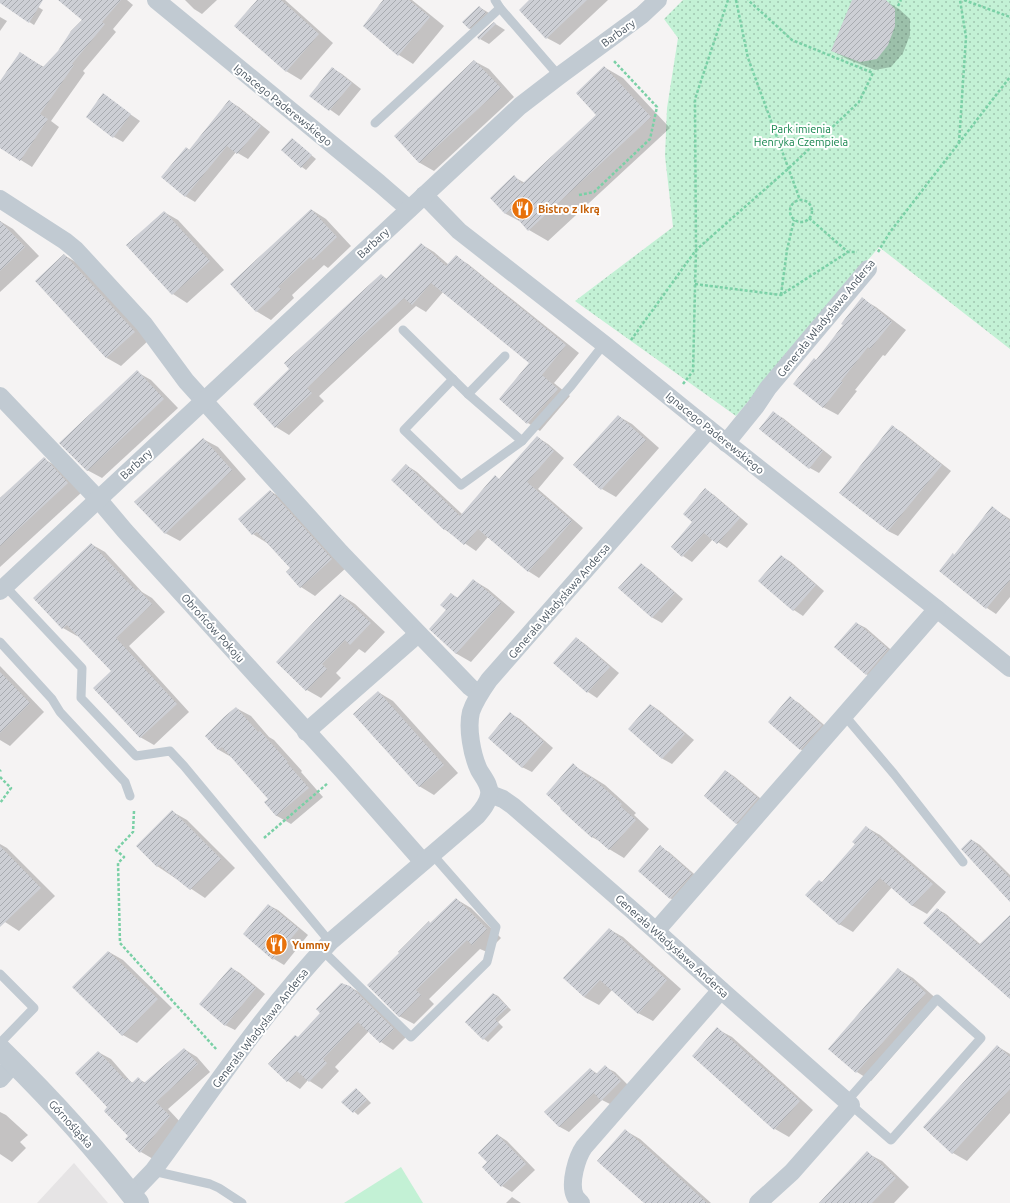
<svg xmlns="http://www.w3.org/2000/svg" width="1010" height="1203" font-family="Ubuntu,sans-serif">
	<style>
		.education { fill: #e6e4e5 }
		.green { fill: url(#green-dots) }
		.pitch { fill: #c3f1d5 }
		.shadow { fill: #0003 }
		.building { fill: url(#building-hatch) }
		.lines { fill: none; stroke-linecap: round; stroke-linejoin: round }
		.path { stroke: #7ad0a6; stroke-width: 2.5; stroke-dasharray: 3 2; stroke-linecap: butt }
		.service { stroke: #c1cad2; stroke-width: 9 }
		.minor { stroke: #c1cad2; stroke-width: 18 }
		.tertiary { stroke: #c1cad2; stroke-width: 22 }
		.labels { text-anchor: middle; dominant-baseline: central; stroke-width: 4; stroke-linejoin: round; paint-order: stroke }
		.street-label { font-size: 11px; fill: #4a5661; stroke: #fff }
		.park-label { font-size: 11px; fill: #17864f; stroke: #fff }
		.food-label { font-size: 11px; font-weight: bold; fill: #c56008; stroke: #fff; text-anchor: start }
	</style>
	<defs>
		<pattern id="green-dots" width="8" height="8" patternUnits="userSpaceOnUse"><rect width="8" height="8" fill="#c3f1d5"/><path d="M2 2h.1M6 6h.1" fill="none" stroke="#a0c6b0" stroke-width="1.8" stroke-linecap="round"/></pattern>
		<pattern id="building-hatch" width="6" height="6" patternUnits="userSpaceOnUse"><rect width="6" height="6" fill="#cdcfd5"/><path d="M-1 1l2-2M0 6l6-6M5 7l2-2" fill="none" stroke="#a8abb0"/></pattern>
	</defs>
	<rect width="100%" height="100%" fill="#f5f3f3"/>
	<!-- education -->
	<polygon class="education" points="74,1163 108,1203 37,1203"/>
	<!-- green -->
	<polygon class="green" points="683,0 1010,0 1010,349 879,247 736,416 575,301 673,227 665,156 667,108 678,38 664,19"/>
	<!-- pitch -->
	<polygon class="pitch" points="401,1167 423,1203 344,1203"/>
	<!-- shadow -->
	<g class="shadow">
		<polygon points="17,0 27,0 43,10 34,25 11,10"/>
		<polygon points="60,0 127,0 133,5 113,29 116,32 83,71 85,73 51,121 59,127 32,167 0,147 0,83 31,60 44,67 59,51 83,20"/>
		<polygon points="185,0 217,0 202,14 194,9"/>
		<polygon points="258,0 285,0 333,43 301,80 286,71"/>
		<polygon points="385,0 412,0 444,26 413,64 399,55 364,26"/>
		<polygon points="530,0 608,0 560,45 547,38"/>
		<polygon points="853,0 884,0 899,9 910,19 910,35 903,53 891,67 875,70 847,59 833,51"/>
		<polygon points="479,7 489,13 479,33 469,28"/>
		<polygon points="0,17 7,21 0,31"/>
		<polygon points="494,23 505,30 489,44 480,39"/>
		<polygon points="474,61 489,69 514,97 434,171 420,163 395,136"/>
		<polygon points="604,67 623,78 670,128 548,241 529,230 523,223 506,214 491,198 514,177 525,183 598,115"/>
		<polygon points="332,68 342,74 361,89 339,116 311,96"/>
		<polygon points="103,95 140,121 123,142 114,137 87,117"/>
		<polygon points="229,101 239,107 270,132 248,159 236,152 195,202 185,196 186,148 190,150"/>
		<polygon points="292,139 316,159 306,170 302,167"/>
		<polygon points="312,210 326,219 351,246 328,268 324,265 292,295 294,298 271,320 256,311"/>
		<polygon points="164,212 178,220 224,270 187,303 173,294 128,245"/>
		<polygon points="0,221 13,229 39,256 0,292"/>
		<polygon points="421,244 434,252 449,265 456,257 468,264 579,353 554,383 570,396 540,431 528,423 500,399 530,363 443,292 426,312 416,306 319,396 324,401 289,435 276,427 254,404 291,369 381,275 387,279"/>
		<polygon points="64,255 79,264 149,340 121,366 107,358 37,281"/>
		<polygon points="862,299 876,307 906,330 885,356 883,355 855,390 857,391 838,415 823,407 816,361 844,325"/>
		<polygon points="137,372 151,380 178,408 102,478 87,470"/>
		<polygon points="773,413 783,418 832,457 819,473 810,468"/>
		<polygon points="618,416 632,424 659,448 616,497 602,489 575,465"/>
		<polygon points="893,427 902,432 951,471 898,536 888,531"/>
		<polygon points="537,437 548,444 564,458 538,489 583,528 539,578 528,571 488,537 476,551 444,529 406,465 417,472 462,514 495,477 500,480"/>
		<polygon points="203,439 218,447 246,479 180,541 165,533"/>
		<polygon points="44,459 58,467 82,492 0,567 0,500"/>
		<polygon points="705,489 714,495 748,524 727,548 713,539 692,562 683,556"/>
		<polygon points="270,491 284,499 346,568 315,596 301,587 287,572 291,568 267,543 253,534 239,519"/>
		<polygon points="993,508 1010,519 1010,597 996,614 987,608 940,571 954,556"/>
		<polygon points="91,544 105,552 142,592 152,598 165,612 129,646 189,712 154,745 140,737 112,671 78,635 77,636 63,628"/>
		<polygon points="781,556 791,562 824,591 803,616 794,610 760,581"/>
		<polygon points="641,564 650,570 683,599 662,623 653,618 620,588"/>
		<polygon points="473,580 488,589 515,612 471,662 457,654 430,629 447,610 451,594 458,598"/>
		<polygon points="341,595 355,604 385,632 365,653 359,649 336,673 341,678 321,698 307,690 277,662"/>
		<polygon points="856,623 866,628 897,655 876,680 866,674"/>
		<polygon points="576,638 585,644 619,673 597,698 588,692"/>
		<polygon points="0,666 44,712 10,746 0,740"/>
		<polygon points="378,692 393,701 458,773 434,795 419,786"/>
		<polygon points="790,698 799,703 831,731 810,755 800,749"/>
		<polygon points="651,705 660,711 694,740 672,764 663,759 629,729"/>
		<polygon points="236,708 251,716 269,737 274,740 302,771 301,772 323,797 291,824 277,816 265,803 269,799 233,758 219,750 207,736"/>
		<polygon points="511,714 520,719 553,748 532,772 522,767"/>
		<polygon points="573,765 605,785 636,813 634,815 649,829 624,858 609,849 601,842 592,837"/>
		<polygon points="726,771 735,777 767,804 746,828 736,823"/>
		<polygon points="173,812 187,820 235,868 205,898 157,866"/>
		<polygon points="866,827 880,835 946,892 927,914 913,906 892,887 853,932 839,924 823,883 857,844"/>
		<polygon points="972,840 980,845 1010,875 1010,900"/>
		<polygon points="0,844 7,848 55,896 19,931 5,922 0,917"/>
		<polygon points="660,847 669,852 701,880 680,904 670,898"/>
		<polygon points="456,899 471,908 501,938 487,952 480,949 429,999 434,1004 414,1024 399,1016 431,924"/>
		<polygon points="268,905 278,910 308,935 284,965 274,959 244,934"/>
		<polygon points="937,909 946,914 980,944 1010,917 1010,997"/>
		<polygon points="609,929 623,937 681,989 653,1021 638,1013 612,990 599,1005 584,997"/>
		<polygon points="109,952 123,960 172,1008 137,1043 123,1035"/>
		<polygon points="231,968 240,973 265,994 235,1030 225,1025"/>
		<polygon points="898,969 913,978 940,1002 871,1081 857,1072 829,1049"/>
		<polygon points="350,987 363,994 406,1037 393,1050 381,1042 369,1031 335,1067 339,1071 322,1089 308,1080 300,1089 288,1081 269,1064 298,1038 321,1013"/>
		<polygon points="494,994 498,996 511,1010 498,1022 503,1027 488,1042 484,1039 466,1022"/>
		<polygon points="717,1029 732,1037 813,1110 789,1137 775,1129 693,1056"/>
		<polygon points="997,1046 1010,1054 1010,1113 967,1161 953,1153"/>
		<polygon points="184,1049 197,1057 210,1072 168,1109 182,1124 153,1159 141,1152 109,1107 98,1052 111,1059 131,1082 134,1083 138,1079 146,1083"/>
		<polygon points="605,1067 615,1072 630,1087 612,1105 602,1100 569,1132 560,1127 545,1112 590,1069 598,1074"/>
		<polygon points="356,1089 360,1092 371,1103 358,1115 343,1102"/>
		<polygon points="0,1112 6,1115 28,1135 20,1142 26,1148 12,1162 0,1154"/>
		<polygon points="626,1131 640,1139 711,1203 645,1203"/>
		<polygon points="498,1135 507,1141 535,1170 512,1192 502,1186 483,1167 489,1162"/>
		<polygon points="867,1153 882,1161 909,1187 894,1203 820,1203"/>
		<polygon points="512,1197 521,1203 506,1203"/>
	</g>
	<!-- building -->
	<g class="building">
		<polygon points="0,0 43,0 29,23 0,3"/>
		<polygon points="58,0 121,0 102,22 105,24 72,64 74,65 40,114 48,119 20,161 0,148 0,81 20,52 43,67 58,51 71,31 82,20"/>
		<polygon points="257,0 281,0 319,34 286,72 234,26"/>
		<polygon points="383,0 409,0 430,17 398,56 363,26"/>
		<polygon points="529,0 587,0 546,39 519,10"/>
		<polygon points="852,0 886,0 895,9 895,26 888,45 877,59 860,62 831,51"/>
		<polygon points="479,6 486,13 469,29 462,22"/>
		<polygon points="494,22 496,24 479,40 477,37"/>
		<polygon points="474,60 501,88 419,163 394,136"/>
		<polygon points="604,66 651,117 528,231 510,210 505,214 490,198 514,175 522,184 596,115 576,93"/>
		<polygon points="332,67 352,83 329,111 309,96"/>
		<polygon points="103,93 131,114 113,138 86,117"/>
		<polygon points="229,100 261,126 237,154 227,146 185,197 161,177 186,147 189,150"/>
		<polygon points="292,138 312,155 301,168 281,150"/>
		<polygon points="311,209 337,237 313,260 310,257 278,287 281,289 256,312 230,284"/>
		<polygon points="164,211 210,261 172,295 126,245"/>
		<polygon points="0,221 25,247 0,271"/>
		<polygon points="421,243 446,266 456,255 566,345 542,375 558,389 527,424 499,399 529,363 431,283 412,305 404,298 354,343 307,388 312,393 275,428 253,404 289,369 284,363 381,274 386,279"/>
		<polygon points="64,254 135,332 106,358 35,281"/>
		<polygon points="862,297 892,322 870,349 868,347 841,381 843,382 823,408 793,384 814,358 816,360 843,325 841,324"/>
		<polygon points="137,370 164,399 87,471 59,443"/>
		<polygon points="773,411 823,451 809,469 759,429"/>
		<polygon points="618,415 646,440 601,490 573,465"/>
		<polygon points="892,425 942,465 888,531 839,493"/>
		<polygon points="537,436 554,451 527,482 572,521 528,572 478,529 464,545 445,529 444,530 391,480 406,464 460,516 495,475 499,479"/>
		<polygon points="203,438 232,470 165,534 134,502"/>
		<polygon points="44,457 68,483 0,546 0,498"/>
		<polygon points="705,488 740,518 717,544 704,533 682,557 671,547 692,522 683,514"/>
		<polygon points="270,490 332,559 300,588 286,572 290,568 257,532 252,535 238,519"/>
		<polygon points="992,506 1010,521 1010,580 986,609 939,571 953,553 954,555"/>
		<polygon points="91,543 136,591 138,589 152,604 116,638 177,704 140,738 93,688 111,671 67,625 62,629 33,598"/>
		<polygon points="781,555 816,585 793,611 758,581"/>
		<polygon points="641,563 675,593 652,618 618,588"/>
		<polygon points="473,579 501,603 456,654 429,629 446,610 440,605 451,593 457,598"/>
		<polygon points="340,594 371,623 350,645 345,640 322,664 327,669 306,691 276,662"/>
		<polygon points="856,622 888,649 866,675 834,647"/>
		<polygon points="576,637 610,667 587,693 553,663"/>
		<polygon points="0,672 30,703 0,733"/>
		<polygon points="378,691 444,765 419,787 353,714"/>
		<polygon points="790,696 822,725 800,750 768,722"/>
		<polygon points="650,704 685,734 662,759 628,729"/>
		<polygon points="236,707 258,732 260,731 288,762 287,763 309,788 276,816 264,802 268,799 222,747 218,750 205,736 224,717"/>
		<polygon points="510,712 544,742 522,768 488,738"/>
		<polygon points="573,763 588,778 590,776 622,804 620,806 636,820 609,850 593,836 592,838 560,809 561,808 546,794"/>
		<polygon points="725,770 758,798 736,824 704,796"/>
		<polygon points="172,810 221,859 190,890 159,865 157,867 136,846"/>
		<polygon points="866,826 933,884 912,906 880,878 839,925 805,895 819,880 822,882 855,844 852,842"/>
		<polygon points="971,839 1010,878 1010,902 961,849"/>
		<polygon points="660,845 692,874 670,899 638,871"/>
		<polygon points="0,846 41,888 0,927"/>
		<polygon points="456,898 487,929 472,945 467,940 416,990 421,995 399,1017 367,985 399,953 398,952 429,921 430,923"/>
		<polygon points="268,904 299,929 273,960 243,934"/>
		<polygon points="937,908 979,945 1010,915 1010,999 923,923"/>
		<polygon points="609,928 667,980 638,1014 600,980 584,997 563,978"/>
		<polygon points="108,951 158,999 122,1036 72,987"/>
		<polygon points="231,967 256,988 225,1026 199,1004"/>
		<polygon points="898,968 926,993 856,1073 828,1049"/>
		<polygon points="341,983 350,986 394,1029 380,1043 358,1022 323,1059 327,1063 309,1082 297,1071 287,1082 268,1064 295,1035 298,1037 320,1013 316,1009"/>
		<polygon points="493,993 508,1007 495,1019 499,1024 483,1040 465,1022"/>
		<polygon points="717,1027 800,1101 774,1130 692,1056"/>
		<polygon points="997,1045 1010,1057 1010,1089 952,1154 923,1127"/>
		<polygon points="184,1048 198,1064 156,1102 170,1116 140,1153 125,1139 128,1136 104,1111 107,1107 75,1073 98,1051 125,1080 127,1078 132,1083 138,1077 144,1083"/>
		<polygon points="605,1065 621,1081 601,1101 594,1093 559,1127 544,1112 590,1068 596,1074"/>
		<polygon points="356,1088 367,1100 353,1113 341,1102"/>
		<polygon points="625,1129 707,1203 644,1203 597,1161"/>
		<polygon points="497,1134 526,1164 501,1187 482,1167 487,1162 478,1153"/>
		<polygon points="867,1151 896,1178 872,1203 819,1203"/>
	</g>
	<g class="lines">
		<!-- path -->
		<g class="path">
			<polyline points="736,0 748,58 800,200"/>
			<polyline points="964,0 1010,17"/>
			<polyline points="898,6 901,0"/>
			<polyline points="959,143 966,37 960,0"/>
			<polyline points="579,195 594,192 650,139 657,107 613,60"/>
			<circle cx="801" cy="211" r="11"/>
			<polyline points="809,218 848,252"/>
			<polyline points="878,252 890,232 1010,77"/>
			<polyline points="695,284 781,295 848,252 857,252"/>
			<polyline points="781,295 787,250 794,220"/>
			<polyline points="631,340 696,250 789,168 859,102 873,73 792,40 748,0"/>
			<polyline points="683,384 693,371 696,250 695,99 728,0"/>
			<polyline points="0,771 1,770"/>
			<polyline points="0,777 11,788 0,803"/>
			<polyline points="134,811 133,832 116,850 124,857 118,863 120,943 217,1050"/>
			<polyline points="264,838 328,783"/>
		</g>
		<!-- service -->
		<g class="service">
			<polyline points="495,0 500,8 559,76"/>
			<polyline points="375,123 500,8"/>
			<polyline points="403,330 468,394 505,356"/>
			<polyline points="453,379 404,430 461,485 522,441 571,386 604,344"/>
			<polyline points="468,394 522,441"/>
			<polyline points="5,586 82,668 81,698 136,756 170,751 184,766 330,942"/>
			<polyline points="0,642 52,699 60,712 125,782 130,796"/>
			<polyline points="845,716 894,774 963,862"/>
			<polyline points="322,950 411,1037 487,962 496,927 432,854"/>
			<polyline points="0,974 34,1008 0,1043"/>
			<polyline points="847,1101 937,999 981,1038 891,1140 851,1105"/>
			<polyline points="153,1171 210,1184 219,1188 242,1203"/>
		</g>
		<!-- minor -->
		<g class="minor">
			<polyline points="156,0 379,183 409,209"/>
			<polyline points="424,195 459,231 604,344 709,429 937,609 1010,668"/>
			<polyline points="0,199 65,241 76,250 144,324 186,381 341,553 470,687 479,694"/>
			<polyline points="0,396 98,499 125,531 342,770 423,862"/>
			<polyline points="726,443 756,406 768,388 868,269"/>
			<polyline points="0,591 520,106 559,76 642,15 658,0"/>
			<polyline points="306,732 418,634"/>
			<polyline points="490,794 503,799 513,806 656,931 721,990 851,1105 792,1172 758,1203"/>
			<polyline points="656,931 937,609"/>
			<polyline points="0,1079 14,1063"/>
			<path d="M131,1194L153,1171L167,1152C219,1080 269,1006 330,942L477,816C482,810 488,803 489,795C491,786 483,777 479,770C472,755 467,728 471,712C475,700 482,690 489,680L709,429"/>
			<path d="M581,1203C579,1201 576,1198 575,1196C569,1183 577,1157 584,1147L721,990"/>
		</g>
		<!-- tertiary -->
		<path class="tertiary" d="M0,1049C49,1097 96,1148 138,1203"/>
	</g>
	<!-- icons -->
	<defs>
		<symbol id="restaurant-disc" viewBox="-11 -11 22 22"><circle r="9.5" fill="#e8710a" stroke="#fff"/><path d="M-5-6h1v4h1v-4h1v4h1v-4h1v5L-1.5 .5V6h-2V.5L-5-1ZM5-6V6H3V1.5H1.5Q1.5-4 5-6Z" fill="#fff"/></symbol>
	</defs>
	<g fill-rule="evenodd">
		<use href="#restaurant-disc" x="510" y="196" width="25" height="25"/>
		<use href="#restaurant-disc" x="264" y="932" width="25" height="25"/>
	</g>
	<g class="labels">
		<!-- street labels -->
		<g class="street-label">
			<text transform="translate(618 33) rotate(-36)">Barbary</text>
			<text transform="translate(283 105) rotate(39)">Ignacego Paderewskiego</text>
			<text transform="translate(373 243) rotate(-43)">Barbary</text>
			<text transform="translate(826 318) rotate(-51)">Generała Władysława Andersa</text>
			<text transform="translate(715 433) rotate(39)">Ignacego Paderewskiego</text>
			<text transform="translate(136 464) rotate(-43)">Barbary</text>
			<text transform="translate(559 601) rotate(-49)">Generała Władysława Andersa</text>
			<text transform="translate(213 628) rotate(48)">Obrońców Pokoju</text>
			<text transform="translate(672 946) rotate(42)">Generała Władysława Andersa</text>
			<text transform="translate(260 1028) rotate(-52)">Generała Władysława Andersa</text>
			<text transform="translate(71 1124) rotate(48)">Górnośląska</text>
		</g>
		<!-- park labels -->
		<g class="park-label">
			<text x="801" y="129">Park imienia<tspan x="801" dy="13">Henryka Czempiela</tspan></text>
		</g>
		<!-- food labels -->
		<g class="food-label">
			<text x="538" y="209">Bistro z Ikrą</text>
			<text x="292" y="945">Yummy</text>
		</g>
	</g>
</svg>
